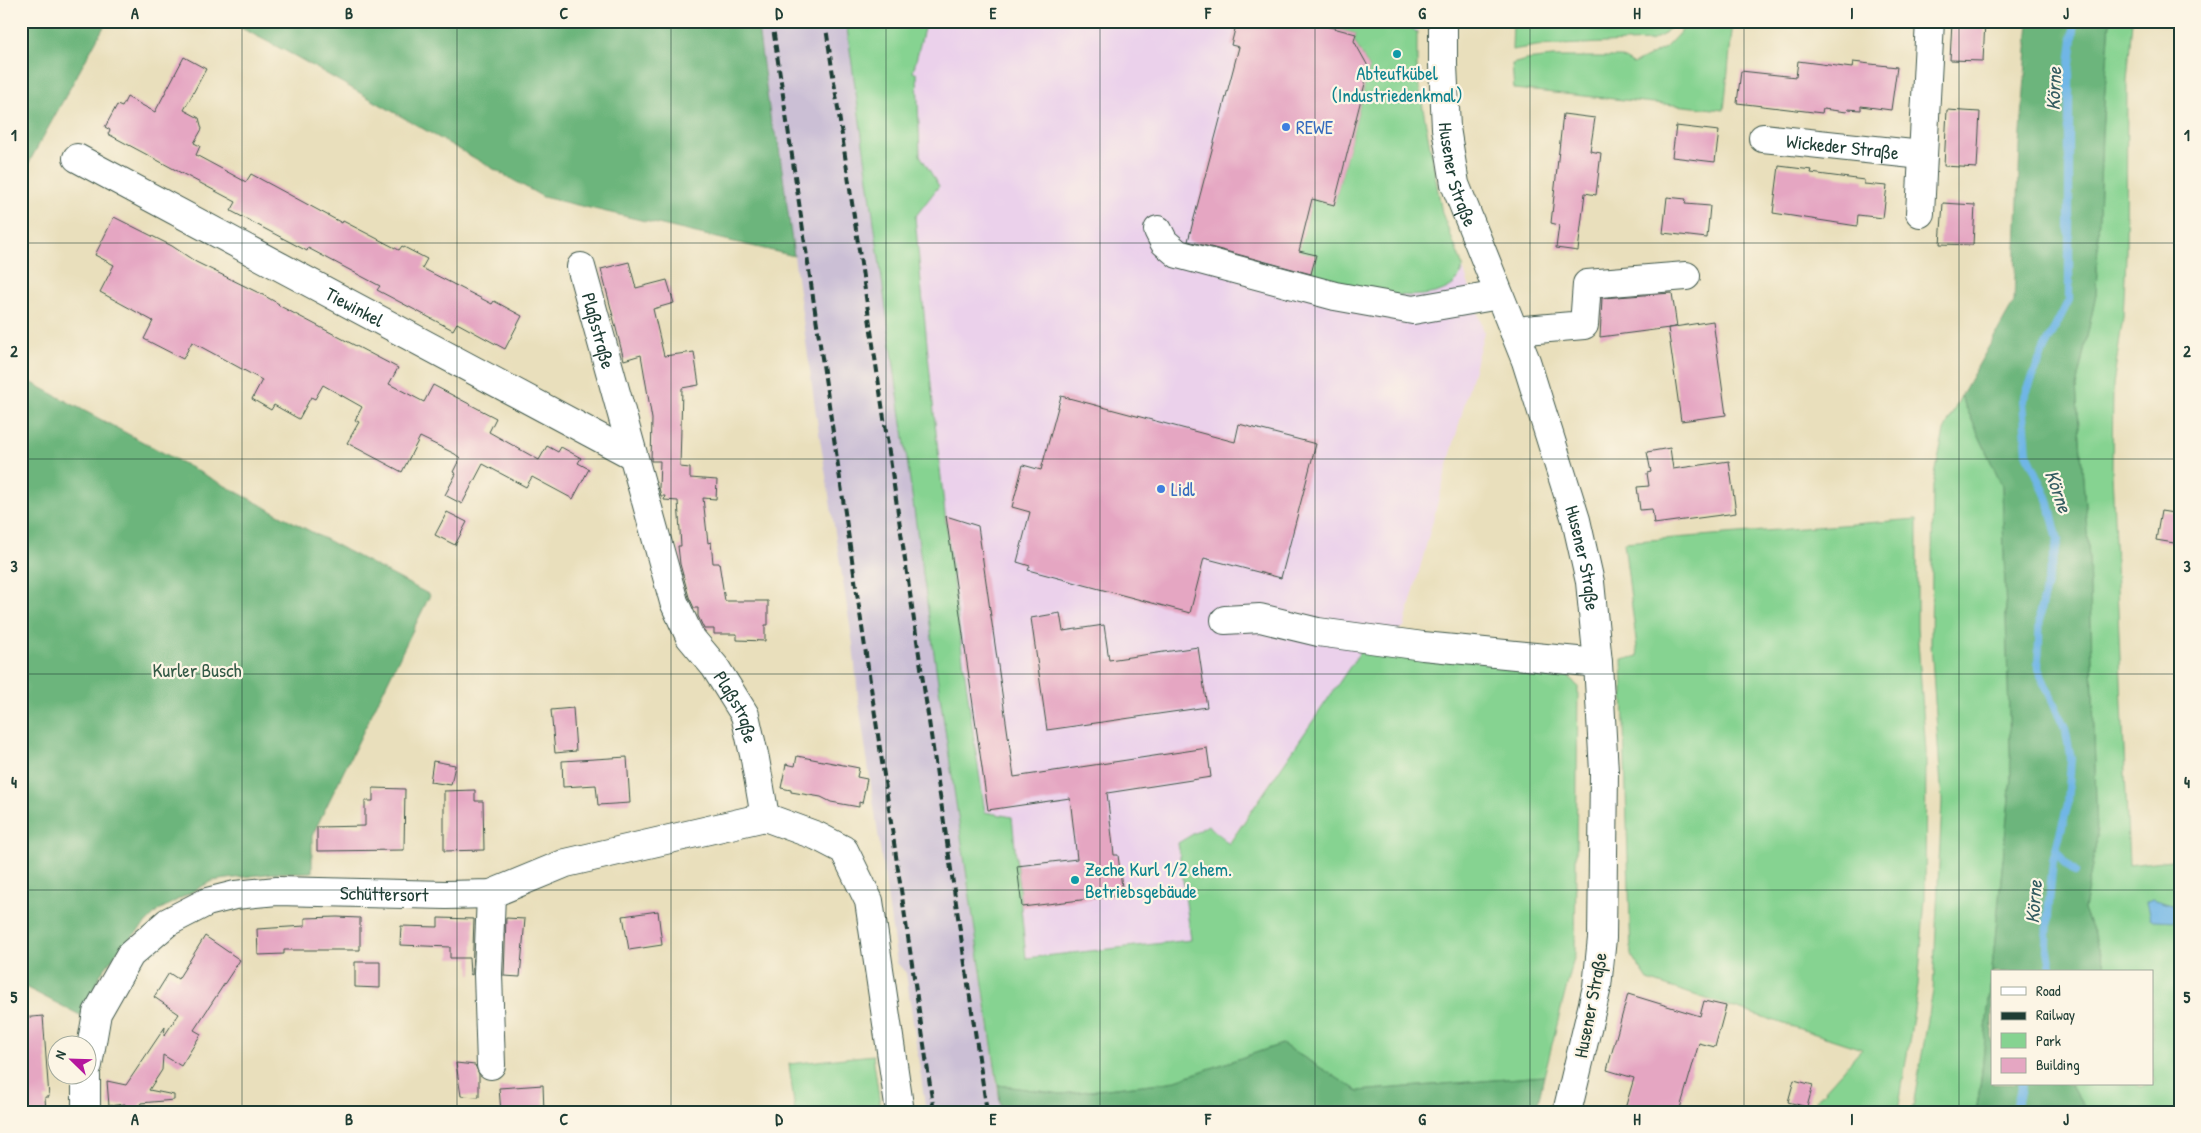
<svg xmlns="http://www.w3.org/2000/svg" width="2201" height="1133" font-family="'Patrick Hand',sans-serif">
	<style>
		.built { fill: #ebd1eb }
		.industrial { fill: #cbbfd5 }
		.green { fill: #86d391; stroke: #528862 }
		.forest { fill: #6cb57b; stroke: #467958 }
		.water { fill: #6fb6e6; stroke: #477a8d }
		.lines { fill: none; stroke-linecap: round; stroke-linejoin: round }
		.stream { stroke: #6fb6e6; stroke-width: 8 }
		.building { fill: #e5a6c2 }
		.minor-casing { stroke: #3d5548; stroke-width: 30 }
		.minor { stroke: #fff; stroke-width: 28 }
		.rail { stroke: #1f3d34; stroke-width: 4; stroke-dasharray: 8 4; stroke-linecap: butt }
		.grid { fill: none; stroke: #1f3d34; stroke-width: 1; stroke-opacity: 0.55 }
		.culture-dot { fill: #0f9aa8; stroke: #fcf5e5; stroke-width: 2 }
		.shop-dot { fill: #3f7fe0; stroke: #fcf5e5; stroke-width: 2 }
		.labels { text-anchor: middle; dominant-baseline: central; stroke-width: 4.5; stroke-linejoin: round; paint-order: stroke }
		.culture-label { font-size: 19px; fill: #0d838f; stroke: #fcf5e5 }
		.shop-label { font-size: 19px; fill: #366cbe; stroke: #fcf5e5; text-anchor: start }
		.street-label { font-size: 19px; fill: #1f3d34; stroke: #fcf5e5 }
		.park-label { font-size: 19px; fill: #345b47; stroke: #fcf5e5 }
		.water-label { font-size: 20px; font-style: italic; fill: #335b60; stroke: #fcf5e5 }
		.neatline { fill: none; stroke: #1f3d34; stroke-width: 2 }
		.grid-label { font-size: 16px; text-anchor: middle; font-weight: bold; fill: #1f3d34 }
	</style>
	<rect width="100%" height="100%" fill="#fcf5e5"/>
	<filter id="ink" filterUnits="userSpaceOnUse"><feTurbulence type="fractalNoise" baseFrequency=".02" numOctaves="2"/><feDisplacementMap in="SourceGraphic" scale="10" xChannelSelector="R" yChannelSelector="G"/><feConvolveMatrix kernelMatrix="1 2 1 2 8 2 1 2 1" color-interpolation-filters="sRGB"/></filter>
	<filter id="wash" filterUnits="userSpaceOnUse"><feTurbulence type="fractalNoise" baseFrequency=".0096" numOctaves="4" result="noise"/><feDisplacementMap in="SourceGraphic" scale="20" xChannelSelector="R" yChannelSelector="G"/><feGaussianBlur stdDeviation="1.12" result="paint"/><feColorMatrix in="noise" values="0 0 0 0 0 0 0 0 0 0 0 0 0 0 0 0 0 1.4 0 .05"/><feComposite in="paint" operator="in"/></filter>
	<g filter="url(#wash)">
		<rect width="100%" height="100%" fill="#e9dfbc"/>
		<!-- built -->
		<polygon class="built" points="890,21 1417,21 1417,75 1442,213 1463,267 1484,332 1404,627 1362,649 1228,844 1178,843 1191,940 1026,958 1012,817 985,812 965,686 927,355 915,217"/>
		<!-- industrial -->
		<polygon class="industrial" points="757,21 846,21 939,689 1001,1112 926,1112 906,973 897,963 858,697 853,644 816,414 778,141 771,123"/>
		<!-- green -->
		<g class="green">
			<path d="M846,21H926L913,72L917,74L920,155L939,186L915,217C933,416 954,614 985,812L1012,817L1026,958L1191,940L1178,843L1208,825L1229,844L1362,649L1563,669L1578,687L1575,954L1544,1076L1358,1091L1282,1044L1170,1082L1061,1094L998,1085L939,689Z"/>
			<path d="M1324,21H1406L1417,33V75L1442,213L1463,267C1461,272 1458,281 1454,284C1419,312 1333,282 1293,272L1312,199L1334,204L1369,68L1354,41L1356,34L1322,25Z"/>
			<polygon points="1513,21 1676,21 1663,35 1650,41 1536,46 1512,50"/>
			<polygon points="1691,21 1733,21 1724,110 1514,89 1512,64 1526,60 1553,57 1621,57 1633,64 1665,48"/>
			<polygon points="2110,21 2132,21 2127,81 2126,257 2123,317 2113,385 2112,472 2129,865 2180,859 2180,1101 2177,1112 2087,1112 2071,1084 2134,1084 2140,1088 2152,1084 2154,1080 2152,1053 2152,972 2108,972 2084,909 2097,837 2089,558 2076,387 2096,295 2102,132"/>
			<polygon points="1961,396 2002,486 2011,779 1981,1080 1976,1112 1912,1112 1933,991 1942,801 1931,644 1933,485 1944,431"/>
			<polygon points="1917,519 1917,628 1926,752 1925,899 1918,985 1898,1112 1805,1112 1862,1049 1648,980 1631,955 1622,660 1638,656 1624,542"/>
			<polygon points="873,1055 881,1112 795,1112 789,1064"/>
		</g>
		<!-- forest -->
		<g class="forest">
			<polygon points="21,21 107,21 21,177"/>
			<polygon points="228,21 757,21 771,123 778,141 794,256 543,197 295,56"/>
			<polygon points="2029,21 2110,21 2102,132 2096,295 2076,387 2089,558 2097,837 2084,909 2108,972 1992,972 1992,1084 2071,1084 2087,1112 1976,1112 1981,1080 2011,778 2002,486 1961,396 2014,302 2020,146"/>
			<polygon points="21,377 430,595 312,836 312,872 274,873 212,881 159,910 119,950 100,975 82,1016 21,985"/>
			<polygon points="1282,1044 1358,1091 1544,1076 1536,1112 1001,1112 998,1085 1061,1094 1170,1082"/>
		</g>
		<!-- water -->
		<polygon class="water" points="2152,899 2173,905 2180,905 2180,921 2153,920 2150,918 2146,902"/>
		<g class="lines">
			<!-- stream -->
			<g class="stream">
				<polyline points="2056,850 2064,862 2075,872"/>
				<polyline points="2052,972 2047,946 2048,915 2053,860 2068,804 2071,758 2065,728 2038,669 2040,611 2058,540 2048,500 2027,453 2023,401 2044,349 2069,300 2069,73 2075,21"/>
				<polyline points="2015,1112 2022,1084"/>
			</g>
		</g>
		<g id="blocks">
			<!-- building -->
			<g class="building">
				<polygon points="1237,21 1324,21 1322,25 1356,34 1354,41 1369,68 1334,205 1312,199 1299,251 1316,255 1311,274 1188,241 1239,47 1231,45"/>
				<polygon points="1952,21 1985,21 1983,61 1950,60"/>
				<polygon points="184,57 206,69 184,110 199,118 202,129 194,143 200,146 196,155 246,182 251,174 342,223 343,221 399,250 402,246 427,259 422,268 492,304 494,301 522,316 505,349 457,323 453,330 377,290 380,286 308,248 307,251 231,211 236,202 108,134 110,130 105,127 117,105 122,107 127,97 155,112"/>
				<polygon points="1798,61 1852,68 1853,62 1897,67 1891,110 1861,106 1861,110 1848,109 1847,112 1823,109 1822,113 1737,103 1741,71 1796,77"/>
				<polygon points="1947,110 1980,112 1977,168 1944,166"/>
				<polygon points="1563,114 1595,118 1590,151 1601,153 1596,195 1585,193 1578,251 1556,248 1559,225 1551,223"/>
				<polygon points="1676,126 1719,131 1715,162 1672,157"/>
				<polygon points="1779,166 1812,170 1811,173 1864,180 1864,184 1887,186 1883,218 1858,215 1857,226 1773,213"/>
				<polygon points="1667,197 1686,199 1685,204 1710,206 1707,238 1663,233"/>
				<polygon points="1943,203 1975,205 1973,245 1940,244"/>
				<polygon points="114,217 172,246 196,262 263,295 279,304 278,305 398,368 389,384 424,402 433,385 496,418 489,432 539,460 547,446 558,452 561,447 581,458 578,463 589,469 573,499 532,477 526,487 483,464 462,504 445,495 456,474 453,472 460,458 455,454 420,437 402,472 347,443 359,422 355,420 362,407 323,385 315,399 311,397 299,419 274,405 271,410 252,399 262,380 192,342 183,359 144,339 153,321 100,292 114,265 95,255"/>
				<polygon points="629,262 636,288 667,280 674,303 653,309 664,356 694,352 699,385 682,388 680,467 690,468 690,478 717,480 716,499 703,498 708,543 711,542 713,563 719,563 725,601 768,601 768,625 765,625 765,641 737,640 737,634 714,634 714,629 704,629 698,616 698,608 694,608 689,597 680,564 678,546 681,546 678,501 664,500 665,496 661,496 659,488 660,461 651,461 652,419 641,355 624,360 601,269"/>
				<polygon points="1672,293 1677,327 1600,337 1602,298"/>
				<polygon points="1713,321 1726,415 1681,421 1668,328"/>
				<polygon points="1061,396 1235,442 1239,424 1316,444 1281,578 1204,558 1190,613 1028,570 1030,566 1017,562 1030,512 1012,507 1023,465 1041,470"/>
				<polygon points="1670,448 1673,469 1729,461 1736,513 1654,524 1652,509 1640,510 1637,487 1649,486 1647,473 1651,472 1647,452"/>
				<polygon points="2161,511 2180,514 2180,544 2156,540"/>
				<polygon points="447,512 467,522 455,545 435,535"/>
				<polygon points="946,516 978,526 1014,777 1207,748 1211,777 1107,793 1114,855 1118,855 1123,895 1022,907 1017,866 1077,859 1070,798 988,810"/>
				<polygon points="1060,613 1063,631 1104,625 1109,660 1198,647 1207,707 1047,730 1031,618"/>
				<polygon points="573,708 576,751 555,753 551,710"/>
				<polygon points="797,756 859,768 857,777 867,779 862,803 859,802 859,807 831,802 821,797 791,792 791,790 781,788 786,764 795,766"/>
				<polygon points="627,757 630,803 598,805 596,785 563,787 562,761"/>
				<polygon points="433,761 455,765 451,785 430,782"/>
				<polygon points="373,788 405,789 404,850 317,851 317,827 365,826 365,801 373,801"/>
				<polygon points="475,790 475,801 483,801 484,850 444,851 444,791"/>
				<polygon points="658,911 662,945 629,950 623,916"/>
				<polygon points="337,917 360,918 360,950 284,950 284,954 258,955 257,929 305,926 305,918"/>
				<polygon points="438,918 474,919 472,975 470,974 469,958 450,958 450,947 400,945 401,926 438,927"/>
				<polygon points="506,918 525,919 520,977 504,976"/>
				<polygon points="205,936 240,960 194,1030 201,1034 181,1066 163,1055 162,1070 149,1090 174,1095 174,1100 141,1103 136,1112 125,1112 125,1104 109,1106 107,1081 126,1085 165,1027 164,1036 179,1014 154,997 169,973 178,979"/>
				<polygon points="355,962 380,962 380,988 355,987"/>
				<polygon points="1628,994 1700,1016 1704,1001 1726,1006 1715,1047 1699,1043 1679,1112 1624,1112 1634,1078 1607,1070"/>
				<polygon points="43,1016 49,1097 45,1097 46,1112 21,1112 21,1018"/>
				<polygon points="456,1063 475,1065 479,1074 479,1097 461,1096"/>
				<polygon points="1794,1080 1813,1085 1807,1107 1788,1102"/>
				<polygon points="543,1085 544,1112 501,1112 499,1088"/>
			</g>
		</g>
	</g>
	<g filter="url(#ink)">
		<use href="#blocks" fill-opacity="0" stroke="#3d5548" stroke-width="1"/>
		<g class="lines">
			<defs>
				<g id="minor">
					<path id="s1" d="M1443,21V65L1446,128L1455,184L1526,361L1576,520L1590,582L1598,663L1604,772L1602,938L1597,987L1567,1112"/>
					<path id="s2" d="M1763,138L1922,155"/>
					<path id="s3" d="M77,158L632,455"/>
					<polyline points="1920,213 1930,21"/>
					<polyline points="1158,230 1164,242 1178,254 1335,296 1413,310 1499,295"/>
					<path id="s4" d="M581,267L674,602L690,637L715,667L745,715L755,759L765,817"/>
					<polyline points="1514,331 1584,325 1587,284 1686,276"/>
					<polyline points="1225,620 1260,618 1318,632 1423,646 1598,663"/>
					<polyline points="765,817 817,836 844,850 869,901 900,1112"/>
					<polyline points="491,894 488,974 491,1065"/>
					<path id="s5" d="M88,1065L97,1013L130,955L168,922L207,902L235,895L277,891L446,895L491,894L566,863L765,817"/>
					<polyline points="86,1076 86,1112"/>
				</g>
			</defs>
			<!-- minor casing -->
			<use href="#minor" class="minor-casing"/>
			<!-- minor -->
			<use href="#minor" class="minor"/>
			<!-- rail -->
			<g class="rail">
				<polyline points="772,21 934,1112"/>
				<polyline points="825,21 987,1112"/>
			</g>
		</g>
	</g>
	<!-- grid -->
	<path class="grid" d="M242,21V1112M457,21V1112M671,21V1112M886,21V1112M1100,21V1112M1315,21V1112M1530,21V1112M1744,21V1112M1959,21V1112M21,243H2180M21,459H2180M21,674H2180M21,890H2180"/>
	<!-- markers -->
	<g class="culture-dot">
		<circle cx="1397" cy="54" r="5"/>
		<circle cx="1075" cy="880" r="5"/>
	</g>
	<g class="shop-dot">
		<circle cx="1286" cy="127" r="5"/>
		<circle cx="1161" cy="489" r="5"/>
	</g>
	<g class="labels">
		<!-- culture labels -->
		<g class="culture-label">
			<text x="1397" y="73">Abteufkübel<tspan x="1397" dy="22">(Industriedenkmal)</tspan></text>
			<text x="1085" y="869" text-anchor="start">Zeche Kurl 1/2 ehem.<tspan x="1085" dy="22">Betriebsgebäude</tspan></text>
		</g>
		<!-- shop labels -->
		<g class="shop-label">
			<text x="1296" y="127">REWE</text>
			<text x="1171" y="489">Lidl</text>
		</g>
		<!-- street labels -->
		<g class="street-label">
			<text stroke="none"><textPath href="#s2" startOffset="80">Wickeder Straße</textPath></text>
			<text stroke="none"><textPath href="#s1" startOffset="155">Husener Straße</textPath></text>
			<text stroke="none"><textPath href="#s3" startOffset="315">Tiewinkel</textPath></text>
			<text stroke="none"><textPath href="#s4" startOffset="66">Plaßstraße</textPath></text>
			<text stroke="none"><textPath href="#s1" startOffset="560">Husener Straße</textPath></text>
			<text stroke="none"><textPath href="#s4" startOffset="471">Plaßstraße</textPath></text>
			<text stroke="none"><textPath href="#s5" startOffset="392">Schüttersort</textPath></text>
			<text transform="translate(1590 1005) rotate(-79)">Husener Straße</text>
		</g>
		<!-- park labels -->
		<g class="park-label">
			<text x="197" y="670">Kurler Busch</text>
		</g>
		<!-- water labels -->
		<g class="water-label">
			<text transform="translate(2053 89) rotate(-88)">Körne</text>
			<text transform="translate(2059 491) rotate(70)">Körne</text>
			<text transform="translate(2033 902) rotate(-86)">Körne</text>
		</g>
	</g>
	<!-- margin -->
	<rect width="2201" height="1133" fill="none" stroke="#fcf5e5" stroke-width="55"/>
	<!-- legend -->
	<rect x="1991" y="970" width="162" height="115" fill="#fcf5e5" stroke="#a4ab9e"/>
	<rect x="2001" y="987" width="25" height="8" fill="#ffffff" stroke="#a4ab9e"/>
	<text x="2036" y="996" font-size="15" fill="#1f3d34">Road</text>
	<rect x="2001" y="1012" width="25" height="8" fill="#1f3d34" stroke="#a4ab9e"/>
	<text x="2036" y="1020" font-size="15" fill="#1f3d34">Railway</text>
	<rect x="2001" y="1033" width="25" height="15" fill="#86d391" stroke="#a4ab9e"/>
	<text x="2036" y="1046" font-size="15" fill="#1f3d34">Park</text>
	<rect x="2001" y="1058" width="25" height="15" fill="#e5a6c2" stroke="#a4ab9e"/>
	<text x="2036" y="1070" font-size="15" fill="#1f3d34">Building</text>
	<!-- north arrow -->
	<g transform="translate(72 1060) rotate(293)"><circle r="24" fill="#fcf5e5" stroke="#a4ab9e"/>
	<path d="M0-4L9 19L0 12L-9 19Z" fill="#b5179e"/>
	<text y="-8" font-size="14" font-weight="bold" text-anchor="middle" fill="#1f3d34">N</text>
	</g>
	<rect x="28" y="28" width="2146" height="1078" class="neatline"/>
	<g class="grid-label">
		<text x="135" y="19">A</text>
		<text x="349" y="19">B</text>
		<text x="564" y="19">C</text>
		<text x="779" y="19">D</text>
		<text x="993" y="19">E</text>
		<text x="1208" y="19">F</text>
		<text x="1422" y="19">G</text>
		<text x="1637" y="19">H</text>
		<text x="1852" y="19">I</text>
		<text x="2066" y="19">J</text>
		<text x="14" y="141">1</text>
		<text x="2187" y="141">1</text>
		<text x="14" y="357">2</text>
		<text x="2187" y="357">2</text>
		<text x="14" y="572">3</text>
		<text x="2187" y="572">3</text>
		<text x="14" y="788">4</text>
		<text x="2187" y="788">4</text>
		<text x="14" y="1003">5</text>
		<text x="2187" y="1003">5</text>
		<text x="135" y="1125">A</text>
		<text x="349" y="1125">B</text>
		<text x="564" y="1125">C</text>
		<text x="779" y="1125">D</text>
		<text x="993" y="1125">E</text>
		<text x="1208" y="1125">F</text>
		<text x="1422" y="1125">G</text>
		<text x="1637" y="1125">H</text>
		<text x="1852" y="1125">I</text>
		<text x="2066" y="1125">J</text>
	</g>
</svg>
